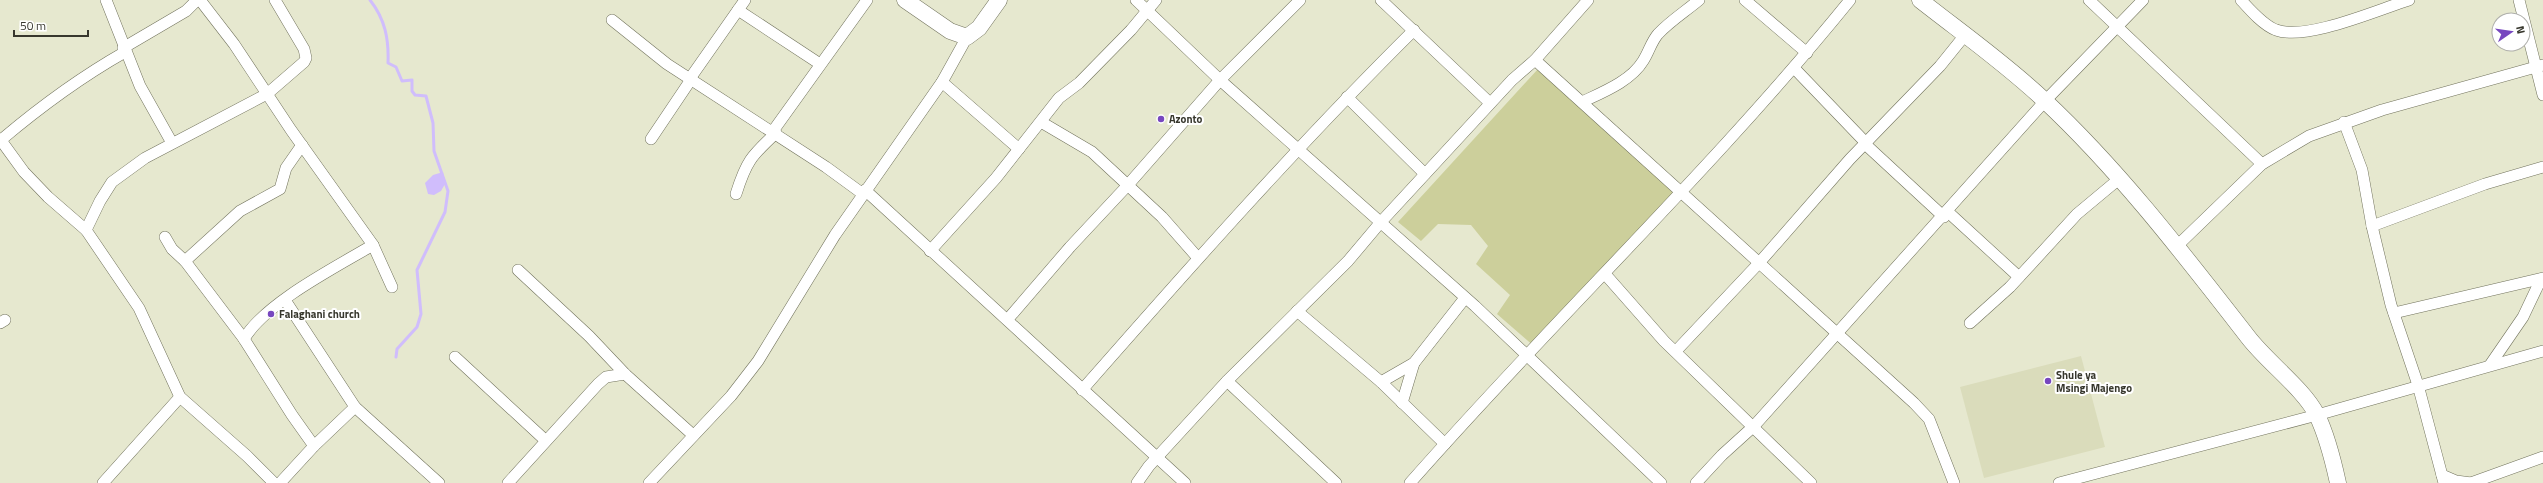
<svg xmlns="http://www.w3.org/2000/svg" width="2543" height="483" font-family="'Titillium Web',sans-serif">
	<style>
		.built { fill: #dadcbb }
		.green { fill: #cccf9b }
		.water { fill: #d0bdfc }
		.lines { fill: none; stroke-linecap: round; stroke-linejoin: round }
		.stream { stroke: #d0bdfc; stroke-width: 3 }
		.street-casing { stroke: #72735d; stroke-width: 12 }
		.secondary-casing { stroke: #72735d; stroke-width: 17 }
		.street { stroke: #fff; stroke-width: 11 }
		.secondary { stroke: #fff; stroke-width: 16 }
		.poi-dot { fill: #7747bf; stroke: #fff; stroke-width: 1.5 }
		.labels { text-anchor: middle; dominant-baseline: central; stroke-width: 4; stroke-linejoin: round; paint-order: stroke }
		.poi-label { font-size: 11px; font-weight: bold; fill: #37372d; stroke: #fff; text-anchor: start }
	</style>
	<rect width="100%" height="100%" fill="#e6e8cf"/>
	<!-- built -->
	<polygon class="built" points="2081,356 2105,447 1984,478 1960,387"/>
	<!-- green -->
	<polygon class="green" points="1538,69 1676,195 1535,347 1497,314 1510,295 1476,264 1488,246 1471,225 1438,224 1421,241 1398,222"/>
	<!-- water -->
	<polygon class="water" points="443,172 445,184 441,191 434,195 428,194 425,183 433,175"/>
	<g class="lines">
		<!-- stream -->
		<path class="stream" d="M370,0C385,19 389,39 388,63L396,67L402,81L412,80V91L415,95L426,96L433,123L434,151L448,191L445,212L417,270L421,314L417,327L397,349L396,357"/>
		<defs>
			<g id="street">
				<polyline points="106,0 140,86 172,143"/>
				<polyline points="200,0 234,44 291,130 373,245 392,287"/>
				<polyline points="1136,0 1220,80 1475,306 1661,483"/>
				<polyline points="1381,0 1490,103"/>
				<polyline points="1745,0 1807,53"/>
				<polyline points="2089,0 2262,164"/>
				<path d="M2241,0C2250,10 2263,25 2276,30C2307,41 2377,10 2409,0"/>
				<polyline points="2519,0 2543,95"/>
				<polyline points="738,10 820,64"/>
				<polyline points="612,20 667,64 826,167 863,194"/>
				<polyline points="123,48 186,11 197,0"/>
				<polyline points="1535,60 1914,403 1929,419 1954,483"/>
				<polyline points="1794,68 1866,143"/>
				<polyline points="691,77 745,0"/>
				<polyline points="942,82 1019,149"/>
				<polyline points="1347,97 1425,174"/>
				<path d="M1582,102C1603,92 1631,81 1643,61C1649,52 1651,42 1658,34C1670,21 1686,11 1699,0"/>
				<polyline points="1041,122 1092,152 1162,217 1198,258"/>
				<polyline points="2344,122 2362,170 2372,226 2391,305 2418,385 2444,483"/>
				<polyline points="773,131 867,0"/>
				<polyline points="0,139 24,172 48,197 86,230"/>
				<polyline points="651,139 692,78"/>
				<path d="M1,140C40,107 81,77 125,52"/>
				<polyline points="1865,144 1944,217"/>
				<polyline points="865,190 1185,483"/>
				<path d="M736,194C746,162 751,156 776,133"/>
				<polyline points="1948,212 2019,277"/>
				<polyline points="2372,226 2485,184 2543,167"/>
				<polyline points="165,237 172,249 185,261 244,339 292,415 314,446"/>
				<polyline points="2177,246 2262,164 2309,136 2382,110 2543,65"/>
				<polyline points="930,251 996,178 1059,98 1079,83 1131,30 1156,0"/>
				<polyline points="185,261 240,211 280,189 286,168 302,145"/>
				<polyline points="518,270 589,336 625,374 693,435"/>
				<polyline points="1605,274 1664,341 1811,483"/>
				<polyline points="285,300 355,407"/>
				<polyline points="1297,311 1381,382 1445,444"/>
				<polyline points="2394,313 2543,278"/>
				<polyline points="1008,319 1070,247 1127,186 1220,80 1300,0"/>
				<polyline points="0,323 5,320"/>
				<polyline points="1970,323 2010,287 2077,214 2119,179"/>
				<path d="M244,339C265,303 336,267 373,245"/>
				<polyline points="1676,351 1759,263 1850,159 1940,66 1965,35"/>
				<polyline points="455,357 545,440"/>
				<polyline points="2490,365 2523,317 2541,279"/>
				<polyline points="1227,381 1336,483"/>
				<polyline points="1381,382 1414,363 1465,298"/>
				<path d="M1082,390C1190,267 1298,145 1414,30"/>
				<polyline points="1402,403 1414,363"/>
				<polyline points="2442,475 2456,481 2471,483"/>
				<polyline points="103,483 180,397"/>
				<polyline points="274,483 247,456 180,397 139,308 86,230 100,201 112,182 145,158 267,94 304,62 306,58 304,49 275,0"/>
				<polyline points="280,483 314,446 355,407 439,483"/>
				<polyline points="508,483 598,384 606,377 625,374"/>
				<polyline points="649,483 731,396 758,361 835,235 942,82 967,37"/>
				<polyline points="1137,483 1149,466 1227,381 1348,261 1380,223 1512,80 1535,60 1588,0"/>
				<path d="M1410,483C1554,319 1713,169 1850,0"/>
				<polyline points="1696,483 1722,455 1754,426 2045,101 2143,0"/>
				<polyline points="2059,483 2317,415 2543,351"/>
				<polyline points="2471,483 2543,457"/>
			</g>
			<g id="secondary">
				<polyline points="905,0 950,31 967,37 979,28 999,0"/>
				<path d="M1920,0C1962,33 2006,64 2044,100C2120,171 2185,256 2248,337C2267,362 2303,388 2317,415C2327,436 2333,460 2338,483"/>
			</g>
		</defs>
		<!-- street casing -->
		<use href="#street" class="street-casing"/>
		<!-- secondary casing -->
		<use href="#secondary" class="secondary-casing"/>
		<!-- street -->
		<use href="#street" class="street"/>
		<!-- secondary -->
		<use href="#secondary" class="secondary"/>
	</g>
	<!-- markers -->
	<g class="poi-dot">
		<circle cx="1161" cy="119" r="4"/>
		<circle cx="271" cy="314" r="4"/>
		<circle cx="2048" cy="381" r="4"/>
	</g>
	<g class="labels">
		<!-- poi labels -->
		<g class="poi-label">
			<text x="1169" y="119">Azonto</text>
			<text x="279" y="314">Falaghani church</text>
			<text x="2056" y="375">Shule ya<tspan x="2056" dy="13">Msingi Majengo</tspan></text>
		</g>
	</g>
	<!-- north arrow -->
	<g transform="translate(2511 32) rotate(77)"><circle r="19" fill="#ffffff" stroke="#afafab"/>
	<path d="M0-3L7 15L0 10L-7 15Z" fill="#7747bf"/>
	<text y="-6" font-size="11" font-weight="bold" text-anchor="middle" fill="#37372d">N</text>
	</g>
	<!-- scale -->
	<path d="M14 30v6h74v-6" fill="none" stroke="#37372d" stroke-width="2"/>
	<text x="20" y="30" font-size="12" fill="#37372d" stroke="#ffffff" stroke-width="3" paint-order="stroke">50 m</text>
</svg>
